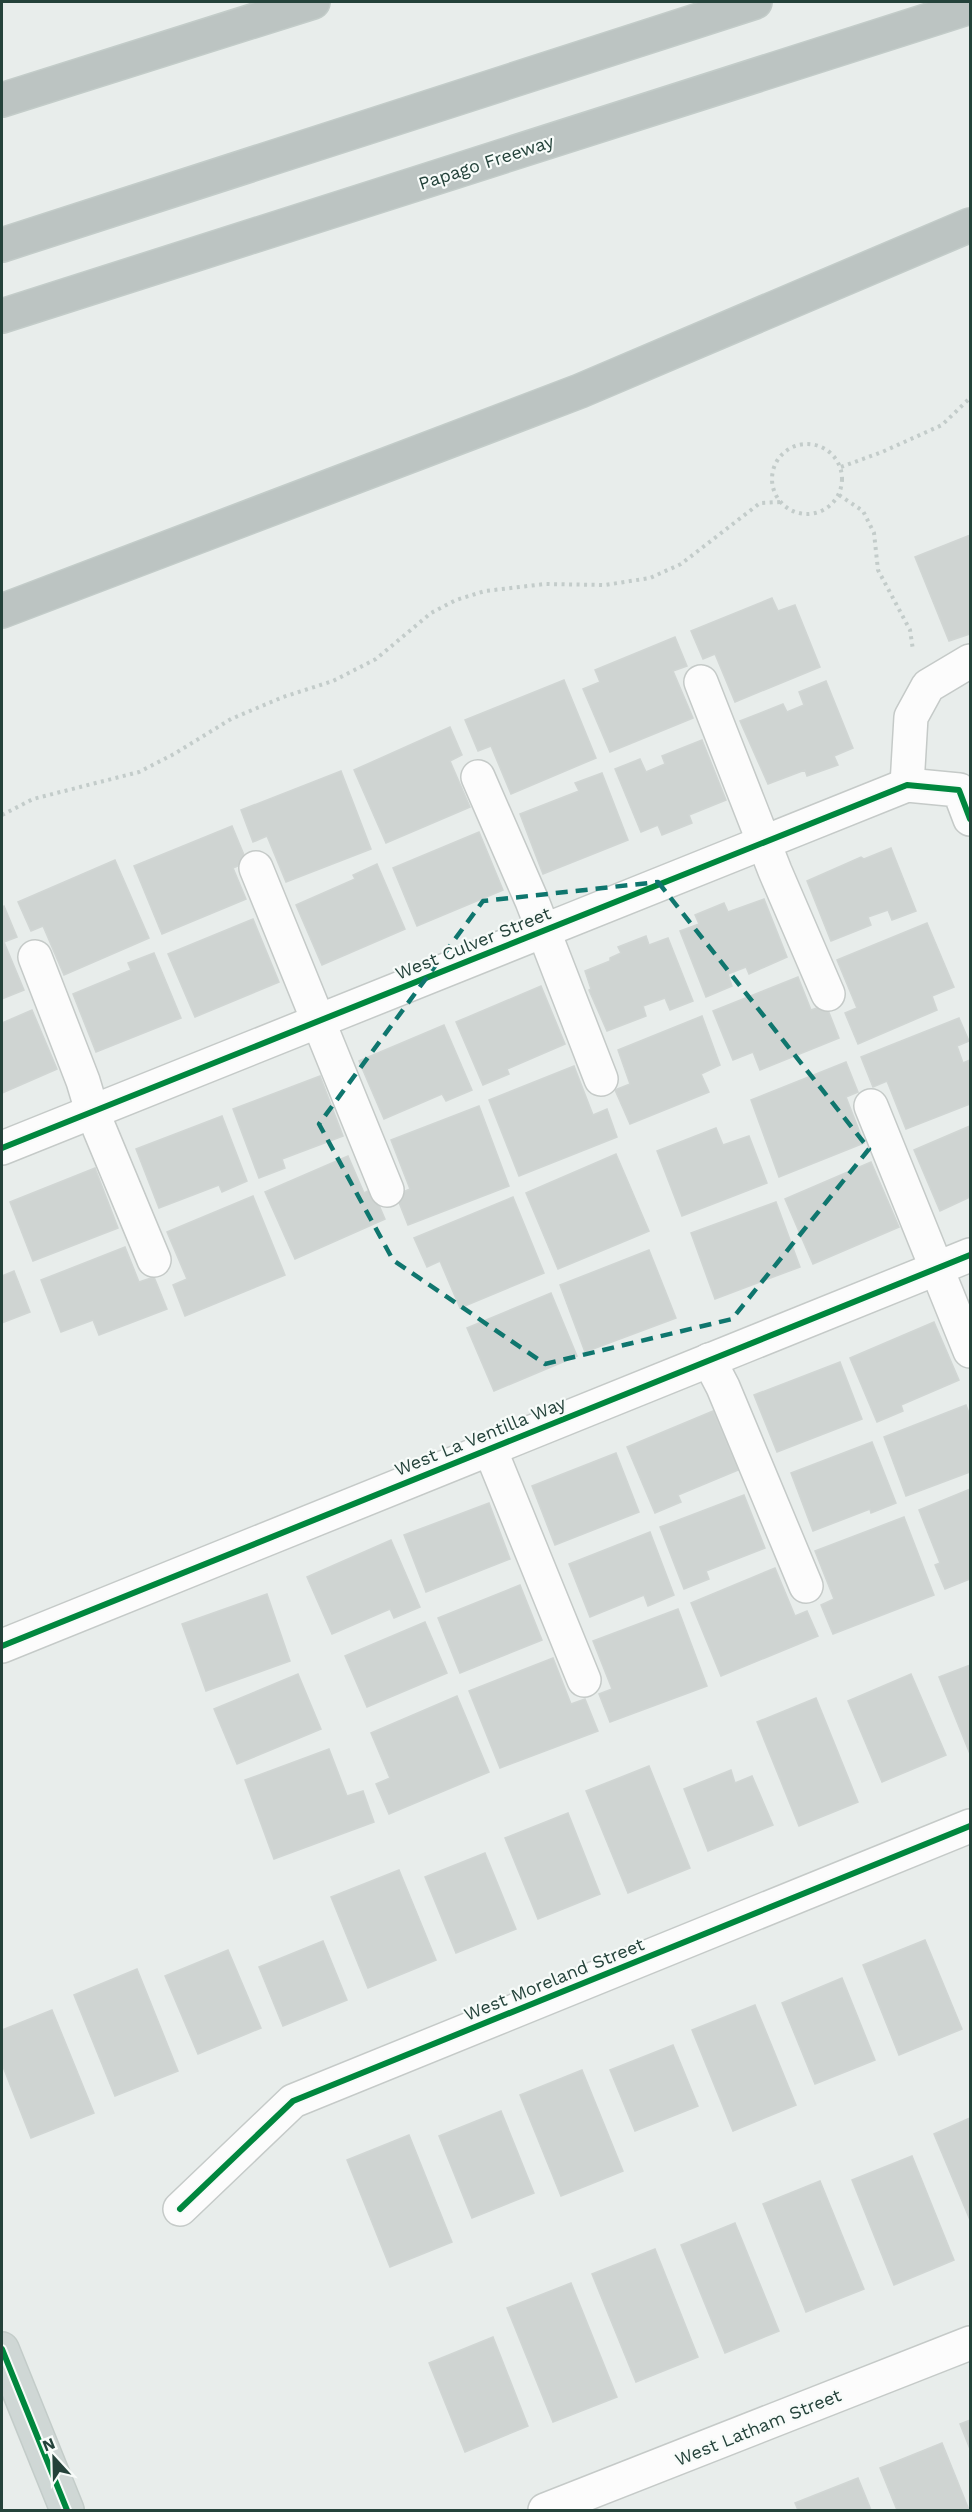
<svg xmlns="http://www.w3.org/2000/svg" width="972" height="2512" font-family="'Work Sans',sans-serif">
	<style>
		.building { fill: #cfd4d2; stroke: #d1d6d4; stroke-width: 1.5 }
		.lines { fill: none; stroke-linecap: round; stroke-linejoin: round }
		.minor-casing { stroke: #c5cac8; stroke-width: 36 }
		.major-casing { stroke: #c3ccc9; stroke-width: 36 }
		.highway-casing { stroke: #c3ccc9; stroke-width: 36 }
		.path { stroke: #c3ccca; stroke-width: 4; stroke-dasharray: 3 4.5; stroke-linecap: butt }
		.minor { stroke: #fcfcfc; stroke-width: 33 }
		.major { stroke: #cfd7d5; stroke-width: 33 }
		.highway { stroke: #bcc4c2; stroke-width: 33 }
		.cycleway-casing { stroke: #f7fbf9; stroke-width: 10 }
		.cycleway { stroke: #00873e; stroke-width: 6 }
		.marked { fill: none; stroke: #0f766e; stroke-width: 4.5; stroke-dasharray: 12 8; stroke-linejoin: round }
		.labels { text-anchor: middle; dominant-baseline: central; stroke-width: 4.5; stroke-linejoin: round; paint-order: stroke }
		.street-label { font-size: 18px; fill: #24423a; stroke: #f7fbf9 }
	</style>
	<rect width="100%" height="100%" fill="#e8edeb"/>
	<!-- building -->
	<g class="building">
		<polygon points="970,535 970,634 949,641 915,557"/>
		<polygon points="772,598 778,611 795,605 820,667 735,702 715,654 703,659 691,631"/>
		<polygon points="675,637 687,666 673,671 693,718 610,752 583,689 600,682 595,670"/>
		<polygon points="564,680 596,758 511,794 491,746 478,751 465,720"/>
		<polygon points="826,681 853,748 834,756 838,765 807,776 805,770 768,784 740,721 783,704 787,712 804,705 799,692"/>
		<polygon points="450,727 462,755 450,761 470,807 386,843 354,770"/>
		<polygon points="702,740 726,800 689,815 692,823 662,835 658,825 641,832 615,769 640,759 646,772 665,764 662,756"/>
		<polygon points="341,771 371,849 286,882 267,836 253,842 241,810"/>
		<polygon points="602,773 628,840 543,874 520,814 579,791 575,783"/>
		<polygon points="232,826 247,862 233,868 246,899 162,934 134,866"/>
		<polygon points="479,832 503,890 417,926 393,868"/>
		<polygon points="891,848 916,911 892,920 888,910 868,917 871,925 831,941 807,881 861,857 864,859"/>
		<polygon points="115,860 149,938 64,975 43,926 31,931 18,902"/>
		<polygon points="377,864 405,929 322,965 296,905 355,879 353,875"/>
		<polygon points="764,899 787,957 749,974 746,967 728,974 732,986 706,997 680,931 699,924 695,915 724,903 728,912"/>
		<polygon points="4,906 17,937 4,942 24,990 2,999 2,907"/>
		<polygon points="253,919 279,982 195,1017 168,954"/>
		<polygon points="927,923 954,987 932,996 937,1010 858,1044 845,1013 857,1008 837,960"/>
		<polygon points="646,936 649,945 668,938 693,1001 670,1010 665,998 643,1006 646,1016 607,1031 589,990 591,989 585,971 610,961 610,958 621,953 618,947"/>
		<polygon points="154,953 181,1018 96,1052 73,994 131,970 128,963"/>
		<polygon points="798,977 811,1010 826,1005 839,1038 760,1070 753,1052 733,1060 713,1011"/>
		<polygon points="541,986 565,1044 507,1069 509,1074 483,1085 456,1022"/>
		<polygon points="32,1010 57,1069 2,1093 2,1023"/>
		<polygon points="702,1016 720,1065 701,1074 709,1092 630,1124 615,1090 630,1084 618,1050"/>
		<polygon points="959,1018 969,1041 957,1046 963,1063 970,1060 970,1104 906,1129 887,1081 873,1087 861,1057"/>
		<polygon points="444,1025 472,1090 446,1101 442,1094 384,1119 359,1061"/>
		<polygon points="846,1062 858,1092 846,1097 864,1143 779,1177 751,1100"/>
		<polygon points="574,1066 593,1115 607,1109 617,1137 519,1176 489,1100"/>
		<polygon points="320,1076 343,1136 282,1159 285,1168 259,1178 233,1109"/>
		<polygon points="479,1106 509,1186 408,1225 396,1195 410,1189 391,1140"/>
		<polygon points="222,1116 247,1181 222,1192 219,1185 159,1208 136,1149"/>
		<polygon points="970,1126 970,1197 940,1211 914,1150"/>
		<polygon points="716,1128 723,1145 749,1136 767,1183 682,1216 657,1151"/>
		<polygon points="616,1154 649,1231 558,1269 526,1193"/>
		<polygon points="348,1156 364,1193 372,1189 385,1219 295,1259 265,1192"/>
		<polygon points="871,1162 899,1227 813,1264 785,1199"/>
		<polygon points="95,1168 118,1228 33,1261 10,1202"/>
		<polygon points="253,1196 285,1275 185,1316 173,1285 187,1279 167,1232"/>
		<polygon points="513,1197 544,1273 460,1308 440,1261 427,1267 414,1238"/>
		<polygon points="776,1202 800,1267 715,1299 691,1233"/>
		<polygon points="125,1247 139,1282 154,1277 167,1309 99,1335 93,1320 61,1332 41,1280"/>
		<polygon points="649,1250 676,1318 585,1352 560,1285"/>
		<polygon points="14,1271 30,1312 2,1323 2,1276"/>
		<polygon points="551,1293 577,1356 494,1391 467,1328"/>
		<polygon points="934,1322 959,1380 901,1405 903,1411 877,1422 850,1358"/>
		<polygon points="840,1362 862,1419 777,1452 754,1395"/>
		<polygon points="966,1405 970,1416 970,1472 906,1496 884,1437"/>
		<polygon points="713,1411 738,1470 678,1495 681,1502 655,1513 627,1447"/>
		<polygon points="872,1442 896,1503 871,1513 870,1509 813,1531 791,1473"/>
		<polygon points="616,1453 639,1512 555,1545 532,1486"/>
		<polygon points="970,1489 970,1579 945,1589 935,1565 940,1563 919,1510"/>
		<polygon points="744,1495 765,1548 706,1571 709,1579 684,1589 660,1527"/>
		<polygon points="489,1503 510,1559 426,1592 404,1535"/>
		<polygon points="904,1517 934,1595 833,1634 821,1605 834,1599 815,1551"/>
		<polygon points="650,1532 674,1595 648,1606 644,1595 590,1617 569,1564"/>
		<polygon points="391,1540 420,1607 394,1618 390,1609 332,1634 307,1577"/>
		<polygon points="775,1568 795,1616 807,1611 818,1636 721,1676 691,1603"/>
		<polygon points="520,1585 542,1640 460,1673 438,1618"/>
		<polygon points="267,1594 290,1661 206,1691 182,1624"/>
		<polygon points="678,1609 707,1686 610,1722 599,1694 612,1689 593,1641"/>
		<polygon points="425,1622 447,1673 367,1707 345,1656"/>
		<polygon points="553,1658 571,1704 585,1699 598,1731 500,1768 469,1691"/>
		<polygon points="970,1665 970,1754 939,1677"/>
		<polygon points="298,1674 321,1729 237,1764 214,1709"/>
		<polygon points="911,1674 946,1755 882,1782 848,1701"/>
		<polygon points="457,1696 489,1772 389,1814 376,1784 390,1778 371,1733"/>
		<polygon points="816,1698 858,1802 799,1826 757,1722"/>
		<polygon points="329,1749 347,1796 363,1791 374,1822 274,1859 245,1780"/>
		<polygon points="649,1766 690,1868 628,1893 586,1791"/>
		<polygon points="731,1770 735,1783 752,1776 773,1825 708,1851 684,1789"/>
		<polygon points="568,1813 600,1894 538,1919 505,1838"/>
		<polygon points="485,1853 516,1929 456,1953 425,1877"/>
		<polygon points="399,1870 436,1960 368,1988 331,1897"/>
		<polygon points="925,1940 962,2029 899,2055 863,1965"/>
		<polygon points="323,1941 347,2000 283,2026 259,1967"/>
		<polygon points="228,1950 261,2028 198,2054 165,1976"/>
		<polygon points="137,1969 178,2071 115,2096 74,1995"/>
		<polygon points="842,1978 875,2060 815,2084 782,2003"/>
		<polygon points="755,2005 796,2105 733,2131 692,2030"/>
		<polygon points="52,2010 94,2113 31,2138 2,2064 2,2030"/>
		<polygon points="673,2045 698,2106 635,2131 610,2070"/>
		<polygon points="582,2070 623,2171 561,2196 520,2095"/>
		<polygon points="501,2111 534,2193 472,2218 439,2136"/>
		<polygon points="970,2118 970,2220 934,2134"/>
		<polygon points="409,2135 452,2242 390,2267 347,2160"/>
		<polygon points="912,2156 954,2260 894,2285 852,2180"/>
		<polygon points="820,2181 864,2289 806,2312 763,2204"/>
		<polygon points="735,2223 779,2331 725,2353 681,2245"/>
		<polygon points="655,2249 698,2357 636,2382 592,2274"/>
		<polygon points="571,2283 617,2397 553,2422 507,2308"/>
		<polygon points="493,2337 528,2426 465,2452 429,2363"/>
		<polygon points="970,2420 970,2449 960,2424"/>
		<polygon points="942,2443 969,2510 897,2510 880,2468"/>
		<polygon points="858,2478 871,2510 798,2510 795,2503"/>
	</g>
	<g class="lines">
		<defs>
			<g id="minor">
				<polyline points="701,682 775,871 828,994"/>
				<polyline points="478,777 532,901 601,1079"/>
				<polyline points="907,785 911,717 928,686 970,661"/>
				<polyline points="256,868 387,1190"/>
				<polyline points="35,957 83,1081 92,1111 154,1260"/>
				<polyline points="871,1106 970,1351"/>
				<polyline points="2,1148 907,785 959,790 970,819"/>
				<polyline points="709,1360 723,1387 806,1586"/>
				<polyline points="490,1449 584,1680"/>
				<polyline points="2,1646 970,1255"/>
				<polyline points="180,2209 293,2101 970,1826"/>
				<polyline points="545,2510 970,2343"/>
			</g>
			<polyline id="major" points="2,2349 67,2510"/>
			<g id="highway">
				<polyline points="2,100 313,2"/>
				<polyline points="2,245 755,2"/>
				<polyline points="2,316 970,7"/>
				<polyline points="2,611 580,391 970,225"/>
			</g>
		</defs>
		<!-- minor casing -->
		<use href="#minor" class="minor-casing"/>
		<!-- major casing -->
		<use href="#major" class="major-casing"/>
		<!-- highway casing -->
		<use href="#highway" class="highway-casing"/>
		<!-- path -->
		<g class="path">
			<circle cx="807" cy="479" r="35"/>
			<polyline points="841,467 882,452 942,425 970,398"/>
			<polyline points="839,495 863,511 874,533 878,570 910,630 913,650"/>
			<polyline points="2,815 33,799 139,772 174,754 231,719 283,697 333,681 376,659 431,613 456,600 485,591 545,584 605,585 650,578 681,564 760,503 780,502"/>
		</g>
		<!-- minor -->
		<use href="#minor" class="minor"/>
		<!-- major -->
		<use href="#major" class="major"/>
		<!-- highway -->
		<use href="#highway" class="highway"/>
		<defs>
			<g id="cycleway">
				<polyline points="2,1148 907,785 959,790 970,819"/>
				<polyline points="2,1646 970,1255"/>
				<polyline points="180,2209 293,2101 970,1826"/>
				<polyline points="2,2349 67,2510"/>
			</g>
		</defs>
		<!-- cycleway casing -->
		<use href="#cycleway" class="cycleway-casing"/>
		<!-- cycleway -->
		<use href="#cycleway" class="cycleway"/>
	</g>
	<!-- marked area -->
	<path class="marked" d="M658,882L869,1149L732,1319L545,1364L393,1260L319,1124L483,901Z"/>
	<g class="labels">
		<!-- street labels -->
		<g class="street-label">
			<text transform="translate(486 162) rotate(-18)">Papago Freeway</text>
			<text transform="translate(473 943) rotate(-22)">West Culver Street</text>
			<text transform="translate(480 1436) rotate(-22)">West La Ventilla Way</text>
			<text transform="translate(554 1979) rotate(-22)">West Moreland Street</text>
			<text transform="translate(758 2427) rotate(-22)">West Latham Street</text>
		</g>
	</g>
	<!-- border -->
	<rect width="972" height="2512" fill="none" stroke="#24423a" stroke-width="6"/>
	<!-- north arrow -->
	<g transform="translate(54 2458) rotate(338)" stroke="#f7fbf9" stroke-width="4.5" paint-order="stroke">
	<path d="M0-4.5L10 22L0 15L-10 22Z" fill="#24423a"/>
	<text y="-9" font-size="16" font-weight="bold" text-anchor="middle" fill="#24423a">N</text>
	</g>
</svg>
